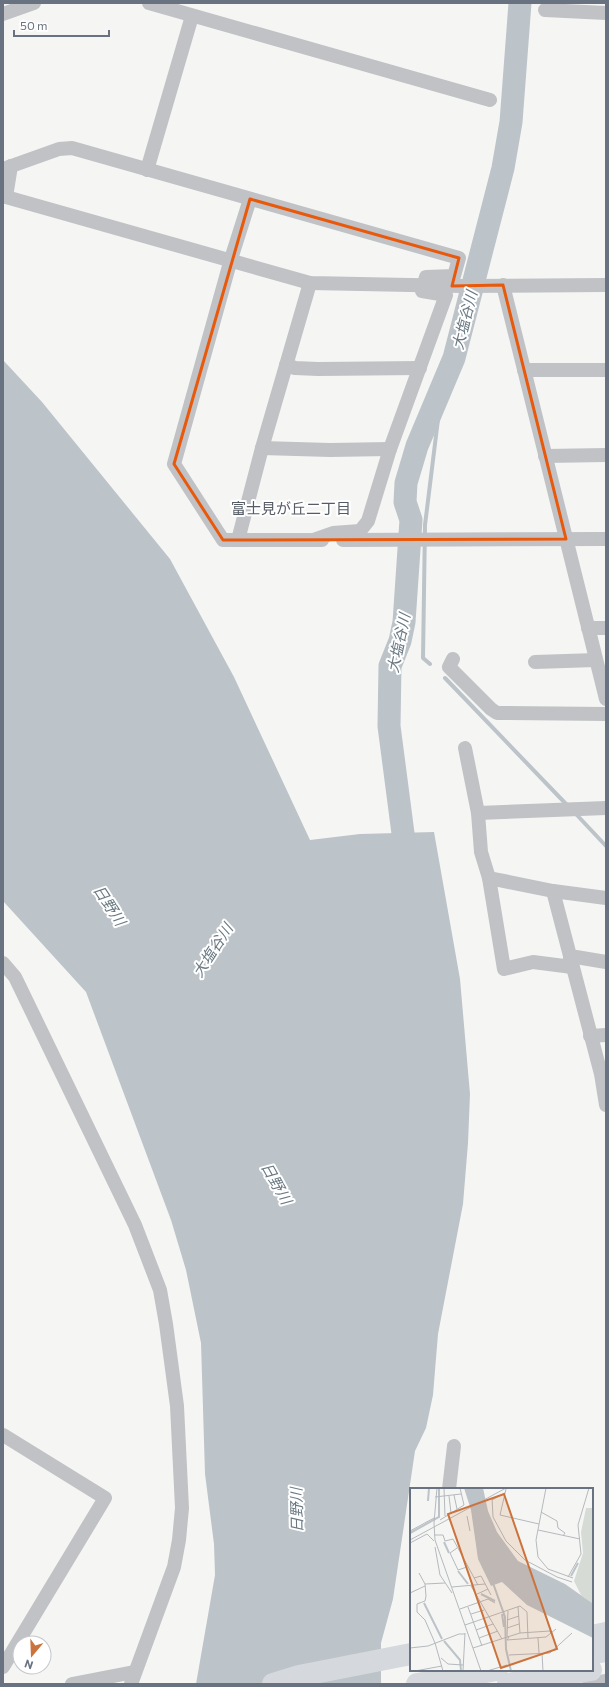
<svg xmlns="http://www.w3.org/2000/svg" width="609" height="1687" font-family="Commissioner,'Noto Sans JP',sans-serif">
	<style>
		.water { fill: #bcc3c9 }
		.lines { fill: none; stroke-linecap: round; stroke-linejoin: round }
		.stream { stroke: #bcc3c9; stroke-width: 4 }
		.river { stroke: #bcc3c9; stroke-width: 23 }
		.street { stroke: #c0c2c6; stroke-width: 14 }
		.highway { stroke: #d5d8dc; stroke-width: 22 }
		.marked { fill: none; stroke: #e8590c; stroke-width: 3; stroke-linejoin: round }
		.labels { text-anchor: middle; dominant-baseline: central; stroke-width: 4; stroke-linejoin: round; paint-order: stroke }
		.water-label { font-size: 15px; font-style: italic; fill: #697983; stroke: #fff }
		.neighbourhood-label { font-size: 15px; fill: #565c66; stroke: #fff }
		.inset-river { fill: none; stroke: #bcc3c9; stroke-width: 2 }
		.inset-road { fill: none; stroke: #b5b9be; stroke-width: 1 }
		.view { fill: #cc733d; fill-opacity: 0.15; stroke: #cc733d; stroke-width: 2 }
		.inset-edge { fill: none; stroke: #697280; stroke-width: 2 }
	</style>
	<rect width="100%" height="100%" fill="#f5f6f3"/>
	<!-- water -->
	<polygon class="water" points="3,360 42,402 170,559 234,677 310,840 360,834 434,832 460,979 470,1094 468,1143 463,1204 438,1334 433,1395 426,1428 415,1451 393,1599 381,1643 381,1684 196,1684 215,1575 214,1544 205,1474 201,1343 186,1270 171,1220 86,992 3,901"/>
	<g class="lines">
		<!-- stream -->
		<g class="stream">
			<polyline points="430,664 423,658 425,525 442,387"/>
			<polyline points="445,678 567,805"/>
			<polyline points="575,813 606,846"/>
		</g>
		<!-- river -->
		<polyline class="river" points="407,864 389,726 390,666 400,641 404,622 411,520 405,502 406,483 417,446 454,358 503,168 511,122 520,3"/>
		<!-- street -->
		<g class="street">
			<polyline points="149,3 490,100"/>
			<polyline points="545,10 606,13"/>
			<polyline points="3,14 34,3"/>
			<polyline points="11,166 6,197 310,283 461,286 606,285"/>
			<polyline points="3,169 59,149 72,148 459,258 454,276 426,277 422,291 446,295 390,449 368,521 360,531 333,533 313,540"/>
			<polyline points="147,170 192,16"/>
			<polyline points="250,199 231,259 174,464 223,540 322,540"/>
			<polyline points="503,285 606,699"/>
			<polyline points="286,365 295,368 318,369 420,368"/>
			<polyline points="524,370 606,370"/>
			<polyline points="262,448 330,450 390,449"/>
			<polyline points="545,456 606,455"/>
			<polyline points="238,540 262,448 310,283"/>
			<polyline points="343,540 606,539"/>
			<polyline points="588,628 606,628"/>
			<polyline points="453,659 449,667 491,709 497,713 606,714"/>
			<polyline points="535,662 596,660"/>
			<polyline points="465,748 478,813 481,852 489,878 504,969 533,962 572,967"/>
			<polyline points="478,813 606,808"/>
			<polyline points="489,878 553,891 606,898"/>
			<polyline points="553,891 601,1074 606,1105"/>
			<polyline points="570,958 576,957 606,962"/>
			<polyline points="3,963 15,977 135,1225 160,1290 166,1324 177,1406 182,1508 179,1540 174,1567 131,1684"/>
			<polyline points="590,1036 606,1035"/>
			<polyline points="3,1435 105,1498 3,1667"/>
			<polyline points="449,1489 454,1446"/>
			<polyline points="72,1684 134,1672"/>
			<polyline points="589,1684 606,1681"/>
		</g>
		<!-- highway -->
		<g class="highway">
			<polyline points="592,1636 606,1633"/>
			<polyline points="592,1653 606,1651"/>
			<polyline points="273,1684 299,1676 411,1654"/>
			<polyline points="417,1684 497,1670"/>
			<polyline points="508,1684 591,1670"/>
		</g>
	</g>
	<!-- marked area -->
	<path class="marked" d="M250,199L459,258L452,286L503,285L566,539L223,540L174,464Z"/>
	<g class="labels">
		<!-- water labels -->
		<g class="water-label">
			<text transform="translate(464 320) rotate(-76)">大塩谷川</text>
			<text transform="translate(398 643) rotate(-78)">大塩谷川</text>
			<text transform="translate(110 905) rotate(57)">日野川</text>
			<text transform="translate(212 950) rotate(-57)">大塩谷川</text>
			<text transform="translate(277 1183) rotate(61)">日野川</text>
			<text transform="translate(296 1510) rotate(-91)">日野川</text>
		</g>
		<!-- neighbourhood labels -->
		<g class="neighbourhood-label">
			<text x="291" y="508">富士見が丘二丁目</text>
		</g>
	</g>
	<!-- overview -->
	<g transform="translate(410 1488)">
		<rect width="183" height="183" fill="#f5f6f3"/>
		<path d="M176,20H183V116L171,107L164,93L173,65L171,44Z" fill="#d6dcd5"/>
		<path d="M54,0H73L78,23L87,44L108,73L155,96L182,115L183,150L117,117L92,94L81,98L68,71L61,22Z" fill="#bcc3c9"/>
		<path class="inset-river" d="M18,13L19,0M0,45L29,29V0M34,54L39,65M48,83L58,96M161,88L168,75M83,95L95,129L96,161L101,183M71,106L85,113M14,115L32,151M92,126L94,139M34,153L50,172L51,183"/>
		<path class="inset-road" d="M34,0L35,28M136,0L126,52L128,69L138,81L163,90M96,1L90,27L129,36M44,7L47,21M39,8L41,25M25,9L51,6M82,10L83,29L96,53L115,72L147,89L162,94M82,12L95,5M131,24L147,33L148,40L155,45L153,48M57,28L60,43M30,32L54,17L50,0M24,35L27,0M24,35L25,52L71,183M128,42L170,51M0,43L24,30M24,47H33L35,53L43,51L68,97M0,52L96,0M0,55L17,46L24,53M25,59L30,87L42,105M47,60L40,65L48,82L57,79M9,85L15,96L16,108L15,113L7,116V124L15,132L25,155L33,183M158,89L171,66L168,37L179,0M64,90L71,88L81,107M15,96L35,95M61,98L92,151M42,99L75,96M0,105L15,98M65,107L78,101M58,119L72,158M108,119L110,145M50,121L78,111L85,115M98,123L97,148L99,149L97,152L136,149L146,141M61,126L74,122M97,132L109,128M55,137L110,118L117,124L118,150M97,140L109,136M66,142L83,136M69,150L88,143M128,150L129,165M0,160L18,158L49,146H55M63,160L110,145L140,143L141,146M132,165L133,183M99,167L140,165L162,145M31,170L38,176L53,177M5,183L32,178M53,183L55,145M77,183L97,177"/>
		<path class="view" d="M94,6L147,161L91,180L38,26Z"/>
		<rect width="183" height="183" class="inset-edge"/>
	</g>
	<!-- border -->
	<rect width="609" height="1687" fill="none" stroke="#697280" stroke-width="8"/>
	<!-- north arrow -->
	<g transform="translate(32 1655) rotate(199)"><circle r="19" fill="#ffffff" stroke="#c3c7cc"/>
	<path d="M0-3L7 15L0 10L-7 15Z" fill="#cc733d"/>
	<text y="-6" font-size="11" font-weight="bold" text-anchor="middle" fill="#697280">N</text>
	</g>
	<!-- scale -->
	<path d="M14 30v6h95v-6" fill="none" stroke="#697280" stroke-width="2"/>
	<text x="20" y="30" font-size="12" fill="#697280" stroke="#ffffff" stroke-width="3" paint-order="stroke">50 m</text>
</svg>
